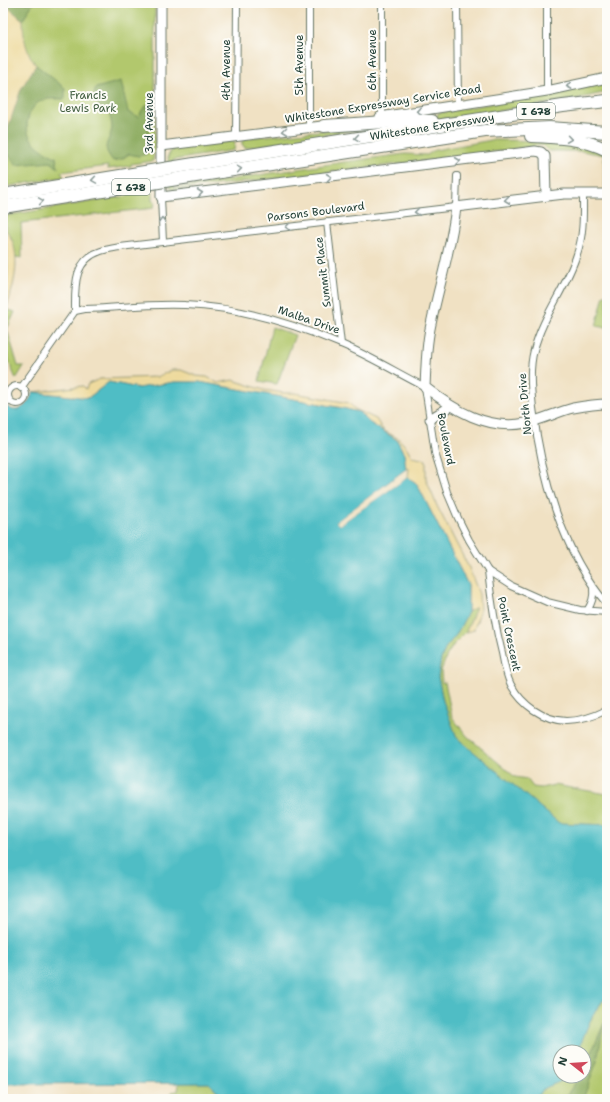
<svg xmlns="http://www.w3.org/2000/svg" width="610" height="1102" font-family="'Shantell Sans',sans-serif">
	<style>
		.green { fill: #b2c86d; stroke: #688250 }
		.forest { fill: #8dac60; stroke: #56744a }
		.sand { fill: #eeda9e; stroke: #868c69 }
		.water { fill: #4fbdc5; stroke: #377d7c }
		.pier { fill: #f0e1c3 }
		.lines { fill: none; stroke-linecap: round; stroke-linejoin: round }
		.street-casing { stroke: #687666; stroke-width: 8 }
		.secondary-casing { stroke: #687666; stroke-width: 11 }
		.highway-casing { stroke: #687666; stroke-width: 14 }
		.street { stroke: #fff; stroke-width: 6 }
		.secondary { stroke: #fff; stroke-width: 9 }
		.highway { stroke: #fff; stroke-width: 12 }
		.highway-bridge-casing { stroke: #687666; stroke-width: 14; stroke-linecap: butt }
		.highway-bridge { stroke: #fff; stroke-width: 12 }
		.oneway { stroke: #8f9e9a }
		.labels { text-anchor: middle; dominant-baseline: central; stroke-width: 4; stroke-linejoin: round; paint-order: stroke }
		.shield { fill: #fdfcf7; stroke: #62766e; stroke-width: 1 }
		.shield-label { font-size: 10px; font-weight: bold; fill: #1f3d34 }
		.street-label { font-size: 11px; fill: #1f3d34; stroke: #fdfcf7 }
		.park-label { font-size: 11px; fill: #446042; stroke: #fdfcf7 }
	</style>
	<rect width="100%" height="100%" fill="#fdfcf7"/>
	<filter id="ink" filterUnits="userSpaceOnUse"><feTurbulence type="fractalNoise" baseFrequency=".025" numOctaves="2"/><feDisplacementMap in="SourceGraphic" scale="8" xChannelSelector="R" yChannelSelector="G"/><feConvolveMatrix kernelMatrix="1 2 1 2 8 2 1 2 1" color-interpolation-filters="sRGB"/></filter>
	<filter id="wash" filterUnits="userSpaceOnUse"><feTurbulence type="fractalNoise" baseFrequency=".012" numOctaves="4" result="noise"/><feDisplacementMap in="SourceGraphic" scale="16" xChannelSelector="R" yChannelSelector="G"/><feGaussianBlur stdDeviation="0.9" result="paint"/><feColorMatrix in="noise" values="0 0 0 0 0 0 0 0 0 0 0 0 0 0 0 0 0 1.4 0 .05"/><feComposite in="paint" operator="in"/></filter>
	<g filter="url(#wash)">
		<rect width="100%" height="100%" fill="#f0e1c3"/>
		<!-- green -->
		<g class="green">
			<polygon points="16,3 155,3 155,142 153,161 131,164 131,166 108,169 108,166 61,172 64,177 3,187 3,153 6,148 22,25"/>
			<polygon points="607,83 607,92 571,100 446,119 436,119 438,113"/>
			<polygon points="366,128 245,148 242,144 242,141 246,138 328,130"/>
			<path d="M492,140L552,141L578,144L607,154V187H605L604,183V155L582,151H549L542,145C419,163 296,176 172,190L170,188L168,155L170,154V151H173V148L235,141L234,150L173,160L174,188L344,162L405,154L427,155L435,150Z"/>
			<polygon points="152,192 152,201 155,201 154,208 21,223 22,258 16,257 11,237 6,230 4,222 3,222 3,216"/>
			<polygon points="604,295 607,295 607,328 596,326"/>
			<path d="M6,309L15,312L7,329L18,366H24L16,379C5,353 0,337 6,309Z"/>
			<polygon points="272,327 295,335 277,384 259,381"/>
			<polygon points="477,606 466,632 454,644 447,655 441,671 442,683 445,682 452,717 467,736 515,777 527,779 533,787 541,788 554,785 607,794 607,825 559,823 457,738 443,701 438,677 441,659 446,647 456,635 468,612"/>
			<path d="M607,996V1099H568L575,1084L564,1099H535L545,1088L561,1081L564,1076H584V1052H578C586,1029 591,1014 607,996Z"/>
			<polygon points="179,1083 209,1083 219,1093 258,1099 176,1099 169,1095 171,1092 178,1091"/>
		</g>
		<!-- forest -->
		<g class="forest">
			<polygon points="6,3 33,3 23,20 11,10"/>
			<path d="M36,65L65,88V99C59,99 49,98 43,100C37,102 33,107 30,113C20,135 37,149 56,157L58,168L51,162L16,165L8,154L3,159L4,136L21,89Z"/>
			<path d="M121,81L128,112L139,117L142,110L148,104C149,121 148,137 147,154L138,156L129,154L122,159L113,161C100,144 109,145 112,128C112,123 110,117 109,112L99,107L94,94L96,88Z"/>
			<polygon points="604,1023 597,1061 583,1099 564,1099 580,1076 584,1076 584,1070"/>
		</g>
		<!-- sand -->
		<g class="sand">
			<path d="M3,3H6L11,10L23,20C23,36 26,53 36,65L21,89L3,143Z"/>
			<path d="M3,222L7,227L6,230C26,256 11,293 3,320V296L7,281V248L3,231Z"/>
			<polygon points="172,370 181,370 196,376 207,377 218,383 233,380 264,390 284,393 295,393 349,403 355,409 376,419 383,430 399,439 407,448 412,457 426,460 426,479 437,506 469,568 479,594 480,611 474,630 466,632 476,607 468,612 468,585 417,484 408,477 409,468 406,469 404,454 397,440 370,423 359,412 342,408 199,382 174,382 138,388 109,382 88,398 33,392 83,386 86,389 88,384 100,379 157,377"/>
		</g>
		<!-- water -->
		<g class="water">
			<path d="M3,231C8,253 9,274 3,296Z"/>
			<path d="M109,382L138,388L174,382H199L342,408L359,412L370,423L397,440L404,454L406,469L336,522L339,525L408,477L417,484L468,585V612L456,635L446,647L441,659L438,677L443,701L457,738L559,823L607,825V996C591,1014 586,1029 578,1052H560V1076H564L561,1081L545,1088L535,1099H258L219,1093L209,1083L3,1084V401C13,419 28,407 33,392L88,398Z"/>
		</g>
		<!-- pier -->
		<polygon class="pier" points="408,468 407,470 339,522 408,475 408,477 339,525 336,522"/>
	</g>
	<g filter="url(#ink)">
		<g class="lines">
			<defs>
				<g id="street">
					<polyline points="457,3 458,105"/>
					<polyline points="547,3 547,91"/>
					<polyline points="382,117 382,3"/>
					<polyline points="309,128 309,3"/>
					<polyline points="236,137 237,3"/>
					<path d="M583,193C583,214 584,234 577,254C567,287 543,315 534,350C529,369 531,389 533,408C541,475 562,552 607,604"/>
					<polyline points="161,197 163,242"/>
					<polyline points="327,222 341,344"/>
					<path d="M75,311C75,287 73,260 101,251C107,249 114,248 120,247L456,207L457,176"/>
					<circle cx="17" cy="395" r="9"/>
					<path d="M21,388L75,311L85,309C117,308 153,303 185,305C239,307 292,323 341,344C370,356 397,373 425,387L435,453L447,492L458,518L469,540L488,571L511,586L547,602L580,610L607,612"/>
					<path d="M488,571C491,599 495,626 502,653C504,664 506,675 511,685C522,705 543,720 566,721C580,721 595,716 607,710"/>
					<path d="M587,611C592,603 594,597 593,587"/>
				</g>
				<g id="secondary">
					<polyline points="161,3 161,197 535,151 541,152 545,156 546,196"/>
					<polyline points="380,117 547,91 607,78"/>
					<polyline points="161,146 330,125"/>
					<path d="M607,194H564L456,207C451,250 438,288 430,329C426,348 426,368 425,387C454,410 488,431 526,423C542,420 557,412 573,408C584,406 596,404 607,404"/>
					<polyline points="430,419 451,406"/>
				</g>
				<g id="highway">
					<polyline points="324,126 400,121 432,121"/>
					<path d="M531,136C557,137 583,138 607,150"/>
					<polyline points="256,154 563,106 607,101"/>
					<polyline points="258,166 485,131 549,128 607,132"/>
				</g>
			</defs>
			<!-- street casing -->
			<use href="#street" class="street-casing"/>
			<!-- secondary casing -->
			<use href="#secondary" class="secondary-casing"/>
			<!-- highway casing -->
			<use href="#highway" class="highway-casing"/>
			<!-- street -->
			<use href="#street" class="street"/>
			<!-- secondary -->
			<use href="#secondary" class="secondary"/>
			<!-- highway -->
			<use href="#highway" class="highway"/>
			<defs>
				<g id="highway-bridge">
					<polyline points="3,195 256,154"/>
					<polyline points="3,207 258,166"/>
				</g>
			</defs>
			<!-- highway-bridge casing -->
			<use href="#highway-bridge" class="highway-bridge-casing"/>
			<!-- highway-bridge -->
			<use href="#highway-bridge" class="highway-bridge"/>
		</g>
		<!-- one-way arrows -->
		<defs><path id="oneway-chevron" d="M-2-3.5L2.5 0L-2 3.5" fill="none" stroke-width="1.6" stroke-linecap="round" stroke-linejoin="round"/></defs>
		<g class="oneway">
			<use href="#oneway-chevron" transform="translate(569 86) rotate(169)"/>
			<use href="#oneway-chevron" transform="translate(419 111) rotate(171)"/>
			<use href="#oneway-chevron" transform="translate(285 131) rotate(173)"/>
			<use href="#oneway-chevron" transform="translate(357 138) rotate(171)"/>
			<use href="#oneway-chevron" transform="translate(569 139) rotate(8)"/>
			<use href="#oneway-chevron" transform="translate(458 161) rotate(-7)"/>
			<use href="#oneway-chevron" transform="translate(239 169) rotate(-9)"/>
			<use href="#oneway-chevron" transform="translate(329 177) rotate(-7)"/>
			<use href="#oneway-chevron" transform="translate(94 180) rotate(171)"/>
			<use href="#oneway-chevron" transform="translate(200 193) rotate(-7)"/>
			<use href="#oneway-chevron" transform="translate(507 200) rotate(173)"/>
			<use href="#oneway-chevron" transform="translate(41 201) rotate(-9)"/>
			<use href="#oneway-chevron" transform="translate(417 212) rotate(173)"/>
			<use href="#oneway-chevron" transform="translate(162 220) rotate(-92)"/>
			<use href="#oneway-chevron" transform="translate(288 227) rotate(173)"/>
		</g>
	</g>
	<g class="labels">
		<!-- shield labels -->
		<g class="shield">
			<rect x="517" y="103" width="38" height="16" rx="3"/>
			<rect x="112" y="179" width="38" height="16" rx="3"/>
		</g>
		<g class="shield-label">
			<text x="536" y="111">I 678</text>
			<text x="131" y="187">I 678</text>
		</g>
		<!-- street labels -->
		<g class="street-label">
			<text transform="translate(372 60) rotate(-90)">6th Avenue</text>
			<text transform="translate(299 65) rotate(-90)">5th Avenue</text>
			<text transform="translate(226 70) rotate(-90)">4th Avenue</text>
			<text transform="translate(383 104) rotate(-9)">Whitestone Expressway Service Road</text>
			<text transform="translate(149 123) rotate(-90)">3rd Avenue</text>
			<text transform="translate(432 127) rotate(-9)">Whitestone Expressway</text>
			<text transform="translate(316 212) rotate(-7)">Parsons Boulevard</text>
			<text transform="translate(323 272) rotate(-97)">Summit Place</text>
			<text transform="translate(309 320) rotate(19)">Malba Drive</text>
			<text transform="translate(525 404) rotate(-95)">North Drive</text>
			<text transform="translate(446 439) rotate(79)">Boulevard</text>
			<text transform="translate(509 634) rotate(78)">Point Crescent</text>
		</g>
		<!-- park labels -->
		<g class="park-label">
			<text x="88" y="95">Francis<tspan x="88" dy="13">Lewis Park</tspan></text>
		</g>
	</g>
	<!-- margin -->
	<rect width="610" height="1102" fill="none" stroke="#fdfcf7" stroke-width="16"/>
	<!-- north arrow -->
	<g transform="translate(572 1064) rotate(287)"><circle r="19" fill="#fdfcf7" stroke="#a4b0a9"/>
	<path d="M0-3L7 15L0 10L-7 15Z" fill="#d1495b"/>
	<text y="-6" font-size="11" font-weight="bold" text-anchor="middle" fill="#1f3d34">N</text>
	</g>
</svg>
